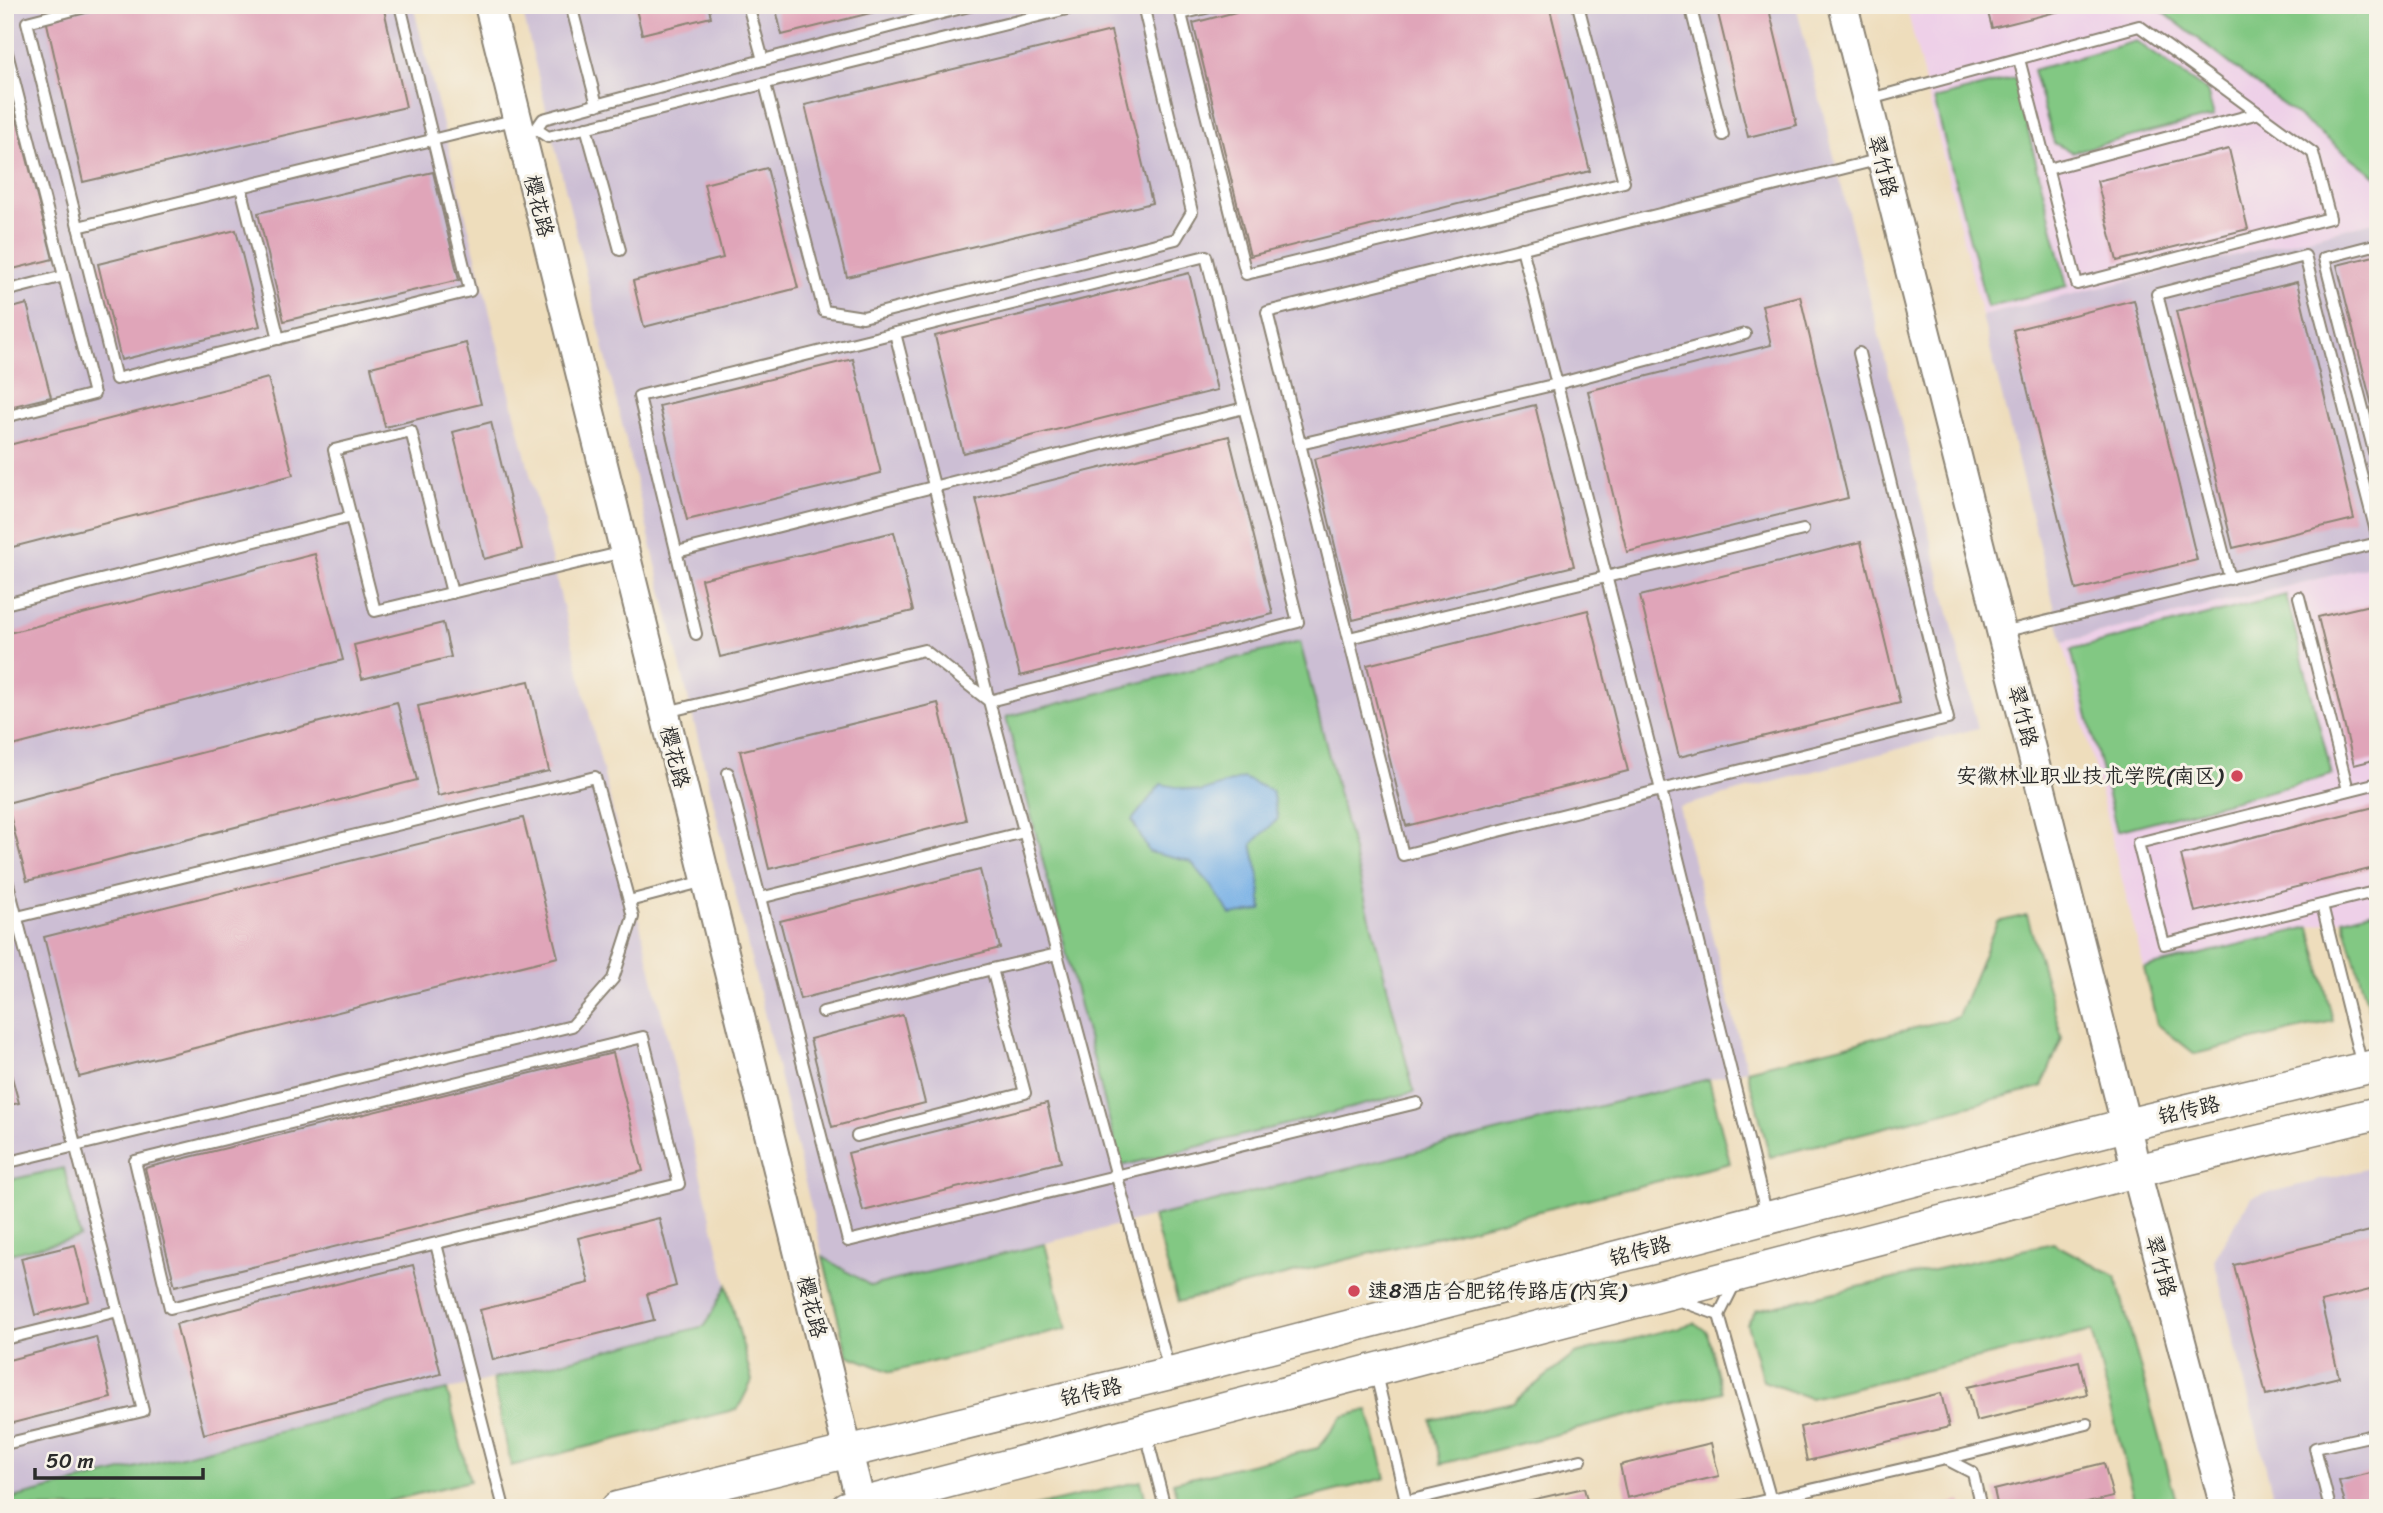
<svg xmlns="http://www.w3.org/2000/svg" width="2383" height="1513" font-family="Sriracha,'LXGW WenKai TC',sans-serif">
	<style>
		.built { fill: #eed0e8 }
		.industrial { fill: #ccbed4 }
		.green { fill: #82c883; stroke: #567a57; stroke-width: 2 }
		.water { fill: #74afe5; stroke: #506d88; stroke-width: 2 }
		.building { fill: #e0a5b9 }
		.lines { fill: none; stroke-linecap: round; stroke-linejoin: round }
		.service-casing { stroke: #8c8474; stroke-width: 14 }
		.tertiary-casing { stroke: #8c8474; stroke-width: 32 }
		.secondary-casing { stroke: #8c8474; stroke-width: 35 }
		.service { stroke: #fff; stroke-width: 10 }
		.tertiary { stroke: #fff; stroke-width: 28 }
		.secondary { stroke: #fff; stroke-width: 32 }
		.poi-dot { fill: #d1495b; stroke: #f7f3e8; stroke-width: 2.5 }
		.labels { text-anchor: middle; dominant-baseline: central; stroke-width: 6; stroke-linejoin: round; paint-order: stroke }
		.street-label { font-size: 21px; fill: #2b2b2b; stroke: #f7f3e8 }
		.poi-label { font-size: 21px; fill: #2b2b2b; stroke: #f7f3e8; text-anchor: end }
	</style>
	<rect width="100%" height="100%" fill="#f7f3e8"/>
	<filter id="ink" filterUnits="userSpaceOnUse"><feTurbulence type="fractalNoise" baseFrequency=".0143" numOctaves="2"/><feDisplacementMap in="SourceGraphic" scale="14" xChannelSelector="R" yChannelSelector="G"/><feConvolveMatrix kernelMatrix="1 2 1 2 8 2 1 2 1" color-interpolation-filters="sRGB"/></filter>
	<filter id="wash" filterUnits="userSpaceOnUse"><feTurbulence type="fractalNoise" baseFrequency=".00686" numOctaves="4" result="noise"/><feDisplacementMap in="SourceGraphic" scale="28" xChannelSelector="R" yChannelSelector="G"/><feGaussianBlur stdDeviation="1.57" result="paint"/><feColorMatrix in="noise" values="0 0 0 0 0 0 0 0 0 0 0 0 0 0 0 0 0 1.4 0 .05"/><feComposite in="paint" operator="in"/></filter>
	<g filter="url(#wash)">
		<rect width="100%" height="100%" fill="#eeddbc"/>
		<!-- built -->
		<g class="built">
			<polygon points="1906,5 2154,5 2378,178 2378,221 1982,316"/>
			<polygon points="2378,564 2378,910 2144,968 2063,642"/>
		</g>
		<!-- industrial -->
		<g class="industrial">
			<polygon points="5,5 413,5 571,638 727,1285 705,1326 5,1500"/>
			<polygon points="521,5 1796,5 1978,728 1679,807 1747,1070 871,1286 823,1257"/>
			<polygon points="2378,221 2378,564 2063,642 1982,316"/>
			<polygon points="2378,1166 2378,1508 2276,1508 2214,1260 2251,1197"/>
		</g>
		<!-- green -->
		<g class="green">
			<polygon points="2154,5 2378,5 2378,178"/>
			<polygon points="2136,41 2207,91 2214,116 2072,152 2054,143 2033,70"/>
			<polygon points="2015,78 2067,286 1987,307 1934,99"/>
			<polygon points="2286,595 2332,775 2117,831 2071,650"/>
			<polygon points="1300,642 1414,1092 1121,1166 1006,717"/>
			<polygon points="2378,910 2378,1007 2369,1010 2343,919"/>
			<polygon points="2027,915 2062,1038 2042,1087 1770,1157 1747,1070 1958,1017 1997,922"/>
			<polygon points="2310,927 2333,1021 2195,1054 2157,1024 2144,968"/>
			<polygon points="1709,1079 1730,1163 1178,1302 1153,1217"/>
			<polygon points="64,1168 80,1237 5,1255 5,1181"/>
			<polygon points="2053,1243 2116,1277 2178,1508 2136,1508 2092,1331 1810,1398 1763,1381 1747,1324 1756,1310"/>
			<polygon points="1045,1244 1067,1329 891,1372 847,1355 823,1257 871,1286"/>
			<polygon points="727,1285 752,1381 738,1409 511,1466 493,1379 705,1326"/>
			<polygon points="1695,1323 1707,1332 1722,1392 1441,1464 1431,1420 1513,1402 1575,1354"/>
			<polygon points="447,1390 470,1481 361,1508 5,1508 5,1500"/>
			<polygon points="1368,1410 1386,1478 1269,1508 1179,1508 1173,1482 1318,1448 1342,1417"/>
			<polygon points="1141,1481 1148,1508 1028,1508"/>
		</g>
		<!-- water -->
		<polygon class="water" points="1243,778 1272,791 1278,819 1252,844 1259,876 1262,910 1231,915 1211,885 1191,862 1149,852 1132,820 1161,784 1201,792"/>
		<g id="blocks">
			<!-- building -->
			<g class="building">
				<polygon points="107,5 383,5 406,107 83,182 46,19"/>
				<polygon points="635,5 708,5 711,17 642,34"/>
				<polygon points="775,5 899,5 899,6 782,35"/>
				<polygon points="1263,5 1549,5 1590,171 1250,256 1193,23"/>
				<polygon points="1716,5 1768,5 1797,125 1748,137"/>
				<polygon points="1986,5 2080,5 2080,6 1992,28"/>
				<polygon points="1111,31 1152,203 847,277 805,105"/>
				<polygon points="5,73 53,259 5,271"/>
				<polygon points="2229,149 2248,229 2117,261 2097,181"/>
				<polygon points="767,168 798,288 644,327 633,281 723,258 704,184"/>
				<polygon points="433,172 459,280 284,321 258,213"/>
				<polygon points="236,230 260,326 121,360 98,264"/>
				<polygon points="2378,255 2378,426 2377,426 2337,265"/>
				<polygon points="1189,273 1217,390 963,453 935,336"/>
				<polygon points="2297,282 2354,519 2233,548 2176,311"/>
				<polygon points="1800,296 1848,498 1627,552 1588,391 1771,345 1762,305"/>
				<polygon points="2134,300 2197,560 2076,590 2013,330"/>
				<polygon points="27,304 51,397 5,408 5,310"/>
				<polygon points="466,343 481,404 385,427 371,367"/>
				<polygon points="853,359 881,473 687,520 659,406"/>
				<polygon points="268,378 293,475 5,549 5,446"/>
				<polygon points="1535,405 1574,566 1353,620 1314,459"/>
				<polygon points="491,422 522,549 484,559 453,432"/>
				<polygon points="1229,436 1273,614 1020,676 976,499"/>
				<polygon points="894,532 913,611 720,657 701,579"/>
				<polygon points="1861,542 1900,703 1679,757 1640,596"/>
				<polygon points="315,554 343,660 5,748 5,634"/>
				<polygon points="2378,603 2378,759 2354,765 2318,617"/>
				<polygon points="1588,610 1628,771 1406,826 1367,665"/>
				<polygon points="443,623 451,657 362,679 354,645"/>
				<polygon points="529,681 549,771 438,796 418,706"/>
				<polygon points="397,702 417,780 27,881 7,803"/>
				<polygon points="938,703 966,820 769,869 740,751"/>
				<polygon points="2378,806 2378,867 2195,912 2181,855"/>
				<polygon points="523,818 558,957 79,1077 44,937"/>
				<polygon points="980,870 1000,948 800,999 780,921"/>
				<polygon points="903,1015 925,1103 832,1127 810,1039"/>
				<polygon points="5,1052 19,1103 5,1106"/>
				<polygon points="613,1053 643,1171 175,1286 145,1168"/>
				<polygon points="1047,1103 1061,1162 863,1211 848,1153"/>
				<polygon points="659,1218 676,1286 647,1294 654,1320 493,1360 480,1310 589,1283 578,1238"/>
				<polygon points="2378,1229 2378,1288 2321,1302 2339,1377 2266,1395 2234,1265"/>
				<polygon points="75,1245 89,1301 35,1315 21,1258"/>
				<polygon points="413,1265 441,1374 204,1434 176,1324"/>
				<polygon points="96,1337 111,1398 5,1425 5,1361"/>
				<polygon points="2079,1361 2087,1394 1976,1421 1968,1387"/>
				<polygon points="1941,1393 1949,1427 1807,1461 1800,1427"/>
				<polygon points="1711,1443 1719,1476 1627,1498 1620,1465"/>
				<polygon points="2104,1463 2113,1497 2066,1508 1998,1508 1994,1490"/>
				<polygon points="2378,1471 2378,1508 2346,1508 2339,1481"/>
				<polygon points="1584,1488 1589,1508 1501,1508 1501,1507"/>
				<polygon points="1961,1501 1963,1508 1936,1508 1936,1507"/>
			</g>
		</g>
	</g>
	<g filter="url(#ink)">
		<use href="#blocks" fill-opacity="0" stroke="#8c8474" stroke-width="2"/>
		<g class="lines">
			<defs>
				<g id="service">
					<polyline points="93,5 27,22 116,379 470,291 400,5"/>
					<polyline points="571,5 597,105"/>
					<polyline points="748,5 763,60 973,5"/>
					<polyline points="1218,5 1181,14 1246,274 1624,182 1578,5"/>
					<polyline points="1690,5 1723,135"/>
					<polyline points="5,45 64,276"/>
					<polyline points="765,84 824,311 863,317 1176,239 1192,212 1143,5"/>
					<polyline points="1870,99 2139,26 2313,153 2330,218 2077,284 2019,59"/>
					<polyline points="586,127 620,250"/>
					<polyline points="536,129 548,137 1083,5"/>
					<polyline points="531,131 536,129 543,119 763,60"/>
					<polyline points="2048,169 2259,113"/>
					<polyline points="241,187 279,339"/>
					<polyline points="78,227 517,119"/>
					<polyline points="2378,244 2324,258 2378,467"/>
					<polyline points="1522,248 1661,790 1948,719 1859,353"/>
					<polyline points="5,291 64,276 94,394 5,417"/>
					<polyline points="1300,444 1557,384 1745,334"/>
					<polyline points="351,517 334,450 411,431 452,593"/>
					<polyline points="677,552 1244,408"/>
					<polyline points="2230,579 2157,294 2305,256 2378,539"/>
					<polyline points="2299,597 2348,790"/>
					<polyline points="5,604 351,517 375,611 624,552"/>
					<polyline points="2002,632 2378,543"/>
					<polyline points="696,634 639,396 895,333"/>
					<polyline points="1349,638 1803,530"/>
					<polyline points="666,712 924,650 989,701 1298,622 1206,256 895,333 989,701 1169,1370"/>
					<polyline points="728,773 848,1241 1417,1103"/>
					<polyline points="2378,783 2138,843 2164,944 2378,891"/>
					<polyline points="5,872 118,1311 5,1339"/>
					<polyline points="760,898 1024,832"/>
					<polyline points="2322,905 2362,1066"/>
					<polyline points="5,920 595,777 629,901"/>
					<polyline points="823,1012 992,969"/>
					<polygon points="643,1037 679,1184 170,1308 135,1161"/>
					<polyline points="857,1136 1025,1093 992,969 1057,954"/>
					<polyline points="5,1163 572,1026 613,979 633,917 629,901 705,881"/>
					<polyline points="1767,1216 1661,790 1403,855 1267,312 1881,159"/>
					<polyline points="436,1244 504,1508"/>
					<polyline points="1678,1300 1719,1315 1735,1283"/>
					<polyline points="1719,1315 1773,1508"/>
					<polyline points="1376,1374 1407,1505"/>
					<polyline points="1146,1433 1165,1508"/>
					<polyline points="5,1444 143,1411 118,1311"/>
					<polyline points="1946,1459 2087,1424"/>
					<polyline points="1378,1508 1581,1460"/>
					<polyline points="1732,1508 1946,1459 1973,1473 1981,1508"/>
					<polyline points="2330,1508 2315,1448 2378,1434"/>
				</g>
				<g id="tertiary">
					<polyline points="489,5 862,1508"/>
					<polyline points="1843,5 2126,1125 2136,1171 2225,1508"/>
				</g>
				<g id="secondary">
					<polyline points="617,1508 1170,1373 2126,1125 2378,1065"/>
					<polyline points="846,1508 2136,1171 2378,1113"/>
				</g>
			</defs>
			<!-- service casing -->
			<use href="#service" class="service-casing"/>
			<!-- tertiary casing -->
			<use href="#tertiary" class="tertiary-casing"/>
			<!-- secondary casing -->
			<use href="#secondary" class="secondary-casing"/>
			<!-- service -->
			<use href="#service" class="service"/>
			<!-- tertiary -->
			<use href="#tertiary" class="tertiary"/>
			<!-- secondary -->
			<use href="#secondary" class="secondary"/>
		</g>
	</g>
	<!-- markers -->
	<g class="poi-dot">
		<circle cx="2237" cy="776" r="7"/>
		<circle cx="1354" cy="1291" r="7"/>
	</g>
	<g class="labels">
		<!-- street labels -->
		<g class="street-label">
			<text transform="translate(1883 166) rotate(76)">翠竹路</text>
			<text transform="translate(539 206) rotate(76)">樱花路</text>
			<text transform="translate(2023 716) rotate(76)">翠竹路</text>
			<text transform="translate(675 757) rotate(76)">樱花路</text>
			<text transform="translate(2189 1110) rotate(-13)">铭传路</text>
			<text transform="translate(1640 1251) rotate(-15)">铭传路</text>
			<text transform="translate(2161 1266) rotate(75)">翠竹路</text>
			<text transform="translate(812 1307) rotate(76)">樱花路</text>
			<text transform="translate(1091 1392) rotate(-13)">铭传路</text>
		</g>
		<!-- poi labels -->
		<g class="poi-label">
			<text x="2223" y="776">安徽林业职业技术学院(南区)</text>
			<text x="1368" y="1291" text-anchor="start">速8酒店合肥铭传路店(内宾)</text>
		</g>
	</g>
	<!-- margin -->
	<rect width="2383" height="1513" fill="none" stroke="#f7f3e8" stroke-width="28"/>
	<!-- scale -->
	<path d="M35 1468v10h168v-10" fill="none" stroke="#2b2b2b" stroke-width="3.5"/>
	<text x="46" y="1468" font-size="21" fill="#2b2b2b" stroke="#f7f3e8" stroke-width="5" paint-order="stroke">50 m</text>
</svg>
